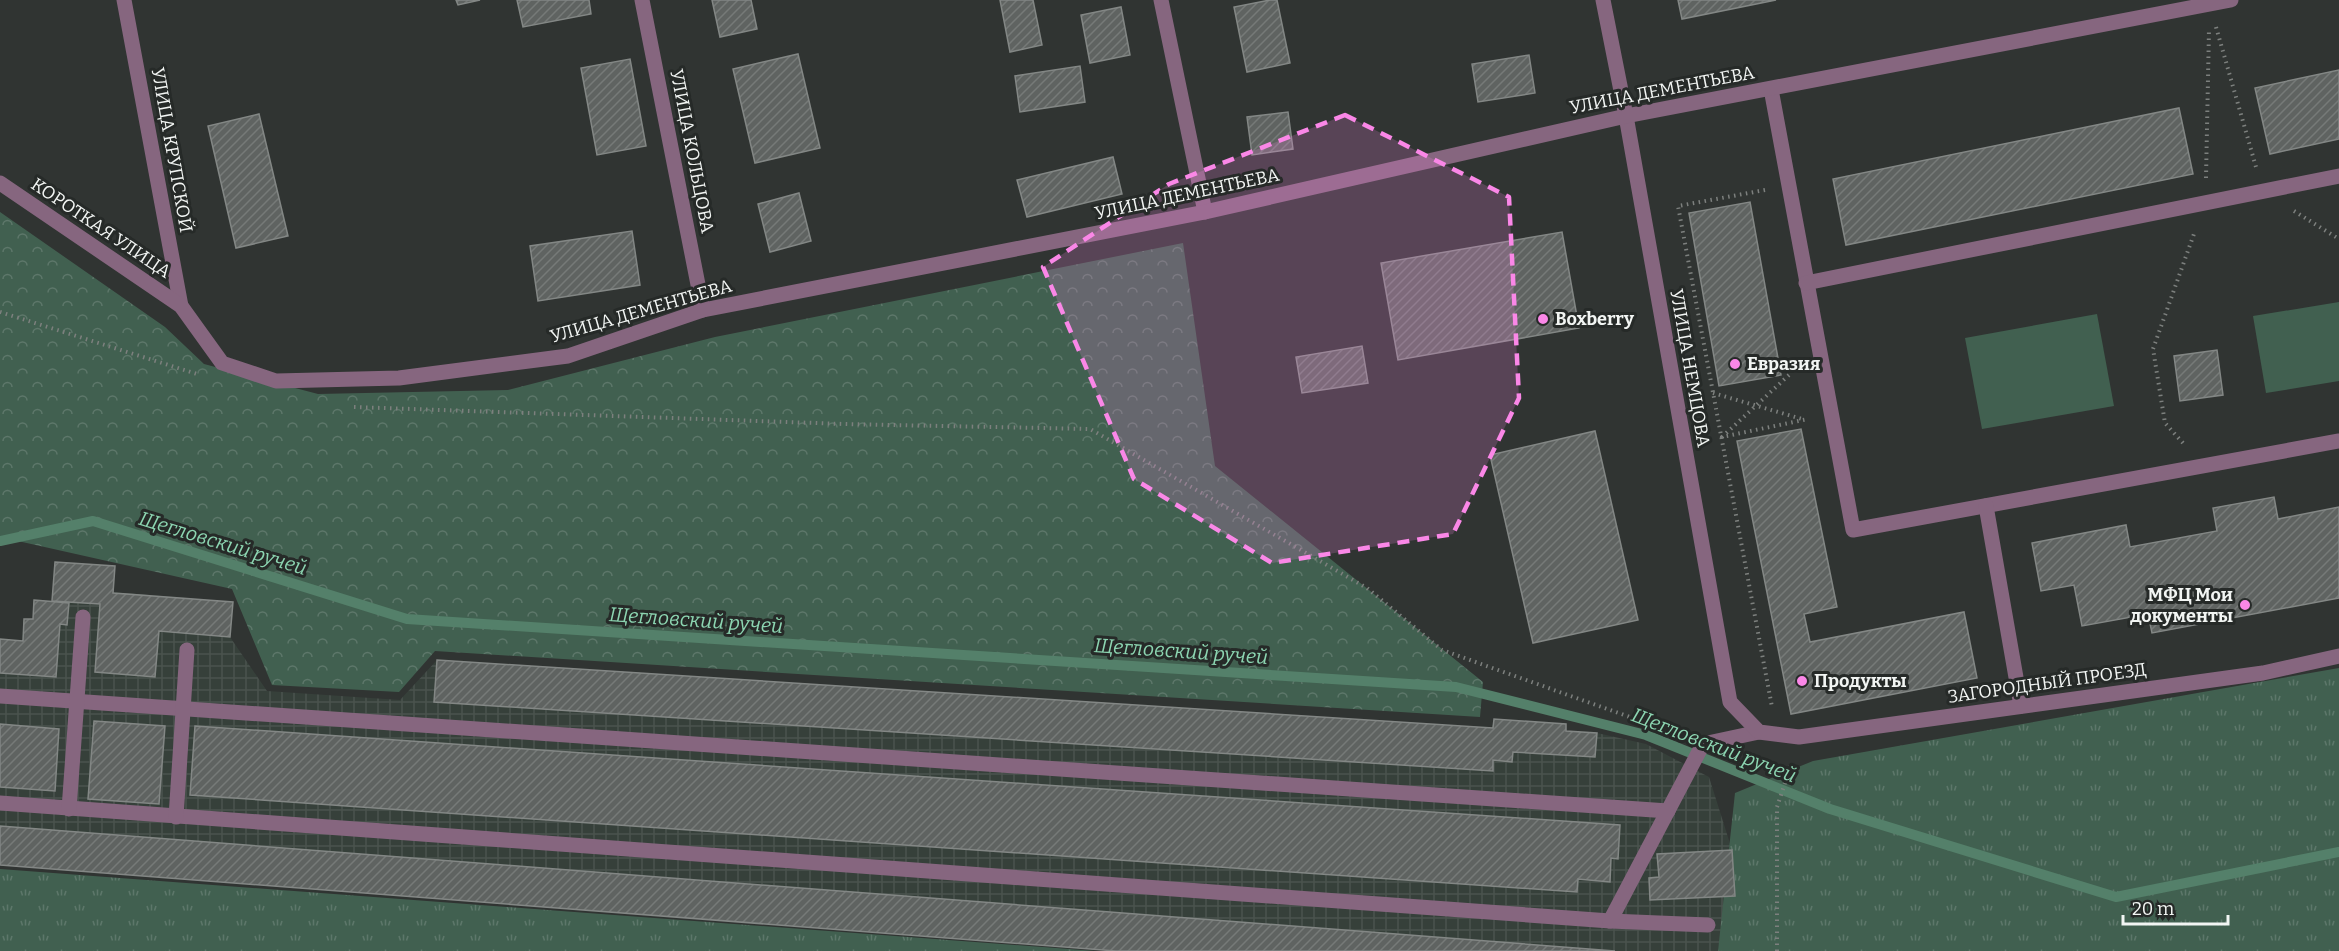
<svg xmlns="http://www.w3.org/2000/svg" width="2339" height="951" font-family="Bitter,serif">
	<style>
		.industrial { fill: url(#industrial-grid) }
		.grass { fill: url(#grass-tufts) }
		.forest { fill: url(#forest-crowns) }
		.green { fill: #416050 }
		.lines { fill: none; stroke-linecap: round; stroke-linejoin: round }
		.stream { stroke: #54806a; stroke-width: 10 }
		.building { fill: url(#building-hatch); stroke: #838785; stroke-width: 1.5 }
		.path { stroke: #7d807e; stroke-width: 4; stroke-dasharray: 1.5 4.5; stroke-linecap: butt }
		.service { stroke: #86667f; stroke-width: 15 }
		.minor { stroke: #86667f; stroke-width: 15 }
		.marked { fill: #fa87e7; fill-opacity: 0.2; stroke: #fa87e7; stroke-width: 4.5; stroke-dasharray: 12 8; stroke-linejoin: round }
		.poi-dot { fill: #fa87e7; stroke: #262a28; stroke-width: 2 }
		.labels { text-anchor: middle; dominant-baseline: central; stroke-width: 6; stroke-linejoin: round; paint-order: stroke }
		.street-label { font-size: 18px; fill: #f2f5f3; stroke: #262a28 }
		.poi-label { font-size: 18px; font-weight: bold; fill: #f2f5f3; stroke: #262a28; text-anchor: start }
		.water-label { font-size: 20px; font-style: italic; fill: #8cd5b1; stroke: #262a28 }
	</style>
	<defs>
		<pattern id="industrial-grid" width="8" height="8" patternUnits="userSpaceOnUse" patternTransform="scale(1.5)"><rect width="8" height="8" fill="#36403a"/><path d="M0 4h8M4 0v8" fill="none" stroke="#4a534d"/></pattern>
		<pattern id="grass-tufts" width="24" height="20" patternUnits="userSpaceOnUse" patternTransform="scale(1.5)"><rect width="24" height="20" fill="#416050"/><path d="M3 7l-1-3M5 7V3M7 7l1-3M15 17l-1-3M17 17v-4M19 17l1-3" fill="none" stroke="#5d776a"/></pattern>
		<pattern id="forest-crowns" width="20" height="18" patternUnits="userSpaceOnUse" patternTransform="scale(1.5)"><rect width="20" height="18" fill="#416050"/><path d="M2 6a3 3 0 1 1 6 0M12 15a3 3 0 1 1 6 0" fill="none" stroke="#5d776a"/></pattern>
		<pattern id="building-hatch" width="6" height="6" patternUnits="userSpaceOnUse" patternTransform="scale(1.5)"><rect width="6" height="6" fill="#5f6361"/><path d="M-1 1l2-2M0 6l6-6M5 7l2-2" fill="none" stroke="#767a78"/></pattern>
	</defs>
	<rect width="100%" height="100%" fill="#303432"/>
	<!-- industrial -->
	<polygon class="industrial" points="113,592 233,602 230,637 267,691 400,700 437,660 1492,728 1494,719 1566,724 1566,731 1597,733 1646,744 1709,777 1732,850 1718,951 1116,951 0,865 0,639 22,641 24,619 33,619 34,600 52,601"/>
	<!-- grass -->
	<g class="grass">
		<polygon points="2339,668 2339,951 1718,951 1735,793 1813,761"/>
		<polygon points="0,869 1096,951 0,951"/>
	</g>
	<!-- forest -->
	<polygon class="forest" points="0,212 165,327 204,364 318,394 508,390 715,337 1183,243 1215,466 1483,682 1480,717 435,651 399,692 272,685 232,589 0,537"/>
	<!-- green -->
	<g class="green">
		<polygon points="2339,302 2339,381 2266,393 2253,316"/>
		<polygon points="2097,314 2114,406 1982,429 1965,338"/>
	</g>
	<g class="lines">
		<!-- stream -->
		<polyline class="stream" points="0,541 93,521 407,619 1456,687 1646,735 1830,809 2116,897 2339,852"/>
	</g>
	<!-- building -->
	<g class="building">
		<polygon points="456,0 480,0 458,5"/>
		<polygon points="517,0 589,0 591,14 523,27"/>
		<polygon points="712,0 751,0 757,29 720,37"/>
		<polygon points="1000,0 1033,0 1042,45 1010,52"/>
		<polygon points="1270,0 1277,0 1290,63 1247,72 1234,7"/>
		<polygon points="1678,0 1776,0 1682,19"/>
		<polygon points="1121,7 1130,55 1090,63 1081,15"/>
		<polygon points="798,54 820,148 755,163 733,69"/>
		<polygon points="1529,55 1535,93 1478,102 1472,64"/>
		<polygon points="630,59 646,146 597,155 581,68"/>
		<polygon points="1080,66 1085,102 1020,112 1015,76"/>
		<polygon points="2339,70 2339,139 2270,154 2255,88"/>
		<polygon points="2179,108 2193,174 1846,245 1833,179"/>
		<polygon points="1288,112 1293,149 1252,155 1247,117"/>
		<polygon points="259,114 288,236 236,248 208,126"/>
		<polygon points="1113,157 1122,194 1027,217 1017,180"/>
		<polygon points="799,193 811,241 770,252 758,204"/>
		<polygon points="1750,202 1781,375 1719,386 1689,213"/>
		<polygon points="632,231 640,285 538,301 530,246"/>
		<polygon points="1562,232 1579,328 1398,360 1381,263"/>
		<polygon points="1362,346 1368,383 1302,393 1296,357"/>
		<polygon points="2217,350 2223,395 2180,401 2174,356"/>
		<polygon points="1801,429 1837,607 1804,614 1810,642 1964,612 1977,678 1791,714 1737,441"/>
		<polygon points="1595,431 1638,620 1533,643 1490,455"/>
		<polygon points="2274,497 2278,519 2339,507 2339,598 2152,633 2148,614 2082,626 2074,585 2041,591 2032,543 2126,525 2130,547 2217,531 2213,508"/>
		<polygon points="55,562 115,566 113,593 233,602 230,637 159,631 155,677 95,672 100,604 52,601"/>
		<polygon points="34,600 69,603 67,625 60,624 56,677 0,673 0,639 23,641 24,619 33,619"/>
		<polygon points="437,660 1493,728 1494,719 1566,724 1566,731 1597,733 1595,757 1513,752 1512,762 1493,760 1493,771 434,702"/>
		<polygon points="94,721 165,726 159,804 88,799"/>
		<polygon points="0,724 59,729 55,791 0,787"/>
		<polygon points="195,726 1620,825 1618,859 1611,858 1610,882 1578,879 1577,892 190,795"/>
		<polygon points="0,826 1615,951 1116,951 0,865"/>
		<polygon points="1732,850 1735,896 1650,900 1649,878 1659,877 1657,854"/>
	</g>
	<g class="lines">
		<!-- path -->
		<g class="path">
			<polyline points="2216,27 2256,167"/>
			<polyline points="2206,178 2209,29"/>
			<polyline points="1765,190 1678,206 1772,707"/>
			<polyline points="2294,211 2339,239"/>
			<polyline points="0,312 197,374"/>
			<polyline points="1789,375 1722,437 1808,419"/>
			<polyline points="1713,393 1802,419"/>
			<polyline points="354,407 844,424 1090,429 1367,588 1442,650 1680,735"/>
			<polyline points="2183,443 2165,423 2153,349 2195,231"/>
			<polyline points="1777,951 1777,807 1792,762"/>
		</g>
		<!-- service -->
		<g class="service">
			<polyline points="1771,89 1853,530 2339,441"/>
			<polyline points="1806,283 2339,176"/>
			<polyline points="1986,506 2021,706"/>
			<polyline points="0,696 1668,811"/>
			<polyline points="0,803 1610,921 1708,925"/>
			<polyline points="69,809 83,617"/>
			<polyline points="176,817 187,650"/>
			<polyline points="1610,921 1703,744 1759,732"/>
		</g>
		<!-- minor -->
		<g class="minor">
			<polyline points="124,0 181,306"/>
			<polyline points="642,0 703,310"/>
			<polyline points="1161,0 1205,212"/>
			<polyline points="1603,0 1626,116 1730,702 1759,732 1799,737 2263,673 2339,656"/>
			<polyline points="0,183 181,306 222,363 276,381 399,378 568,356 703,310 1205,212 1626,116 2231,0"/>
		</g>
	</g>
	<!-- marked area -->
	<path class="marked" d="M1345,115L1509,197L1519,398L1453,534L1272,563L1134,479L1043,267L1169,184Z"/>
	<!-- markers -->
	<g class="poi-dot">
		<circle cx="1543" cy="319" r="6"/>
		<circle cx="1735" cy="364" r="6"/>
		<circle cx="2245" cy="605" r="6"/>
		<circle cx="1802" cy="681" r="6"/>
	</g>
	<g class="labels">
		<!-- street labels -->
		<g class="street-label">
			<text transform="translate(1662 90) rotate(-11)">УЛИЦА ДЕМЕНТЬЕВА</text>
			<text transform="translate(172 150) rotate(80)">УЛИЦА КРУПСКОЙ</text>
			<text transform="translate(692 151) rotate(79)">УЛИЦА КОЛЬЦОВА</text>
			<text transform="translate(1187 194) rotate(-12)">УЛИЦА ДЕМЕНТЬЕВА</text>
			<text transform="translate(101 228) rotate(34)">КОРОТКАЯ УЛИЦА</text>
			<text transform="translate(641 311) rotate(-16)">УЛИЦА ДЕМЕНТЬЕВА</text>
			<text transform="translate(1690 368) rotate(80)">УЛИЦА НЕМЦОВА</text>
			<text transform="translate(2047 683) rotate(-8)">ЗАГОРОДНЫЙ ПРОЕЗД</text>
		</g>
		<!-- poi labels -->
		<g class="poi-label">
			<text x="1555" y="319">Boxberry</text>
			<text x="1747" y="364">Евразия</text>
			<text x="2233" y="595" text-anchor="end">МФЦ Мои<tspan x="2233" dy="21">документы</tspan></text>
			<text x="1814" y="681">Продукты</text>
		</g>
		<!-- water labels -->
		<g class="water-label">
			<text transform="translate(223 543) rotate(17)">Щегловский ручей</text>
			<text transform="translate(696 620) rotate(4)">Щегловский ручей</text>
			<text transform="translate(1181 651) rotate(4)">Щегловский ручей</text>
			<text transform="translate(1714 745) rotate(21)">Щегловский ручей</text>
		</g>
	</g>
	<!-- scale -->
	<path d="M2123 915v9h105v-9" fill="none" stroke="#f2f5f3" stroke-width="3"/>
	<text x="2132" y="915" font-size="18" fill="#f2f5f3" stroke="#262a28" stroke-width="4.5" paint-order="stroke">20 m</text>
</svg>
